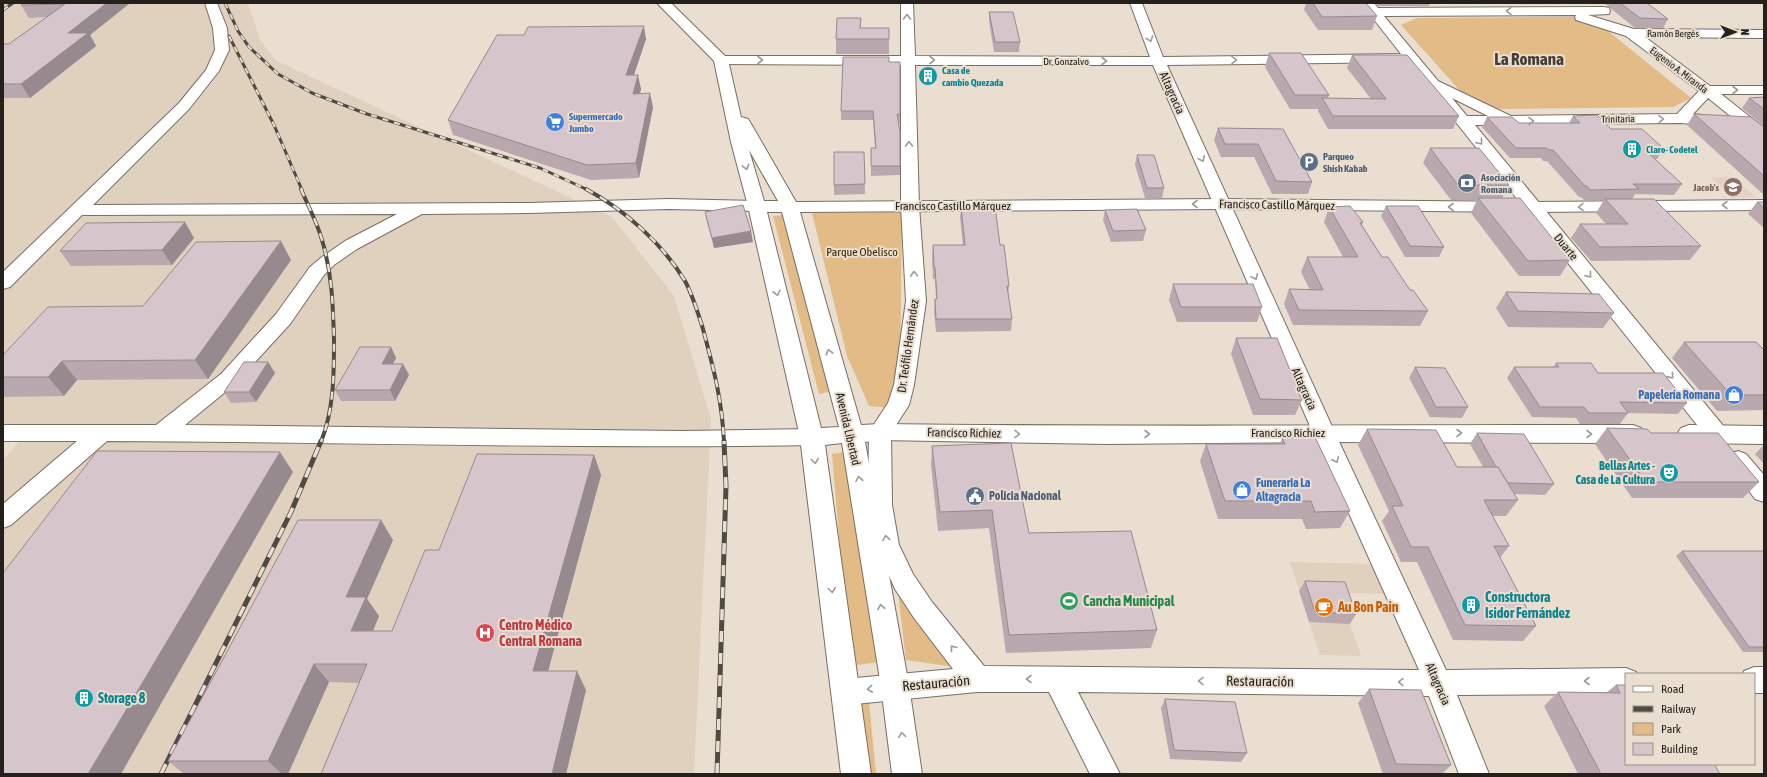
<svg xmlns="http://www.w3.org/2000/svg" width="1767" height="777" font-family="'Asap Condensed',sans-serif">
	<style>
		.built { fill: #e0d1be }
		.education { fill: #e8d0c7 }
		.green { fill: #e3bb87 }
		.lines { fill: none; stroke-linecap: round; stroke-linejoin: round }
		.minor-casing { stroke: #786e62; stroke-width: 2 }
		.major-casing { stroke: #786e62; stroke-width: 2 }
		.minor { fill: #fff; fill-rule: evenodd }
		.major { fill: #fff; fill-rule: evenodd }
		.rail-far2-casing { stroke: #4f4a43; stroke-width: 3 }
		.rail-far1-casing { stroke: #4f4a43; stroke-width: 4 }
		.rail-casing { stroke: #4f4a43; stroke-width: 5 }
		.rail-far2 { stroke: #e9ded0; stroke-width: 2; stroke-dasharray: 6; stroke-linecap: butt }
		.rail-far1 { stroke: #e9ded0; stroke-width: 2.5; stroke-dasharray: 8; stroke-linecap: butt }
		.rail { stroke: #e9ded0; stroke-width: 3.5; stroke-dasharray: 11; stroke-linecap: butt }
		.wall { fill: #b9a9af }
		.shaded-wall { fill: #968a8f }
		.building { fill: #d7c5cc; stroke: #968a8f }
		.oneway { stroke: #9c9b98 }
		.labels { text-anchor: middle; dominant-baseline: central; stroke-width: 4; stroke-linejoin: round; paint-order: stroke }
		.far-street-label { font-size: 10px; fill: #24201b; stroke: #e9ded0 }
		.far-culture-label { font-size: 10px; font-weight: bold; fill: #0d838f; stroke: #e9ded0; text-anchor: start }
		.far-shop-label { font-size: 10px; font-weight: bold; fill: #366cbe; stroke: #e9ded0; text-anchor: start }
		.far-service-label { font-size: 10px; font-weight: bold; fill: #4e5e75; stroke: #e9ded0; text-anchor: start }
		.far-education-label { font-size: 10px; font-weight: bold; fill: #785e54; stroke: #e9ded0; text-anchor: end }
		.street-label { font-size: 12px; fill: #24201b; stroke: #e9ded0 }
		.park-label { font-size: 12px; fill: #3a2400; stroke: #e9ded0 }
		.shop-label { font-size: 12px; font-weight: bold; fill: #366cbe; stroke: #e9ded0; text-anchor: end }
		.culture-label { font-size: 12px; font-weight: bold; fill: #0d838f; stroke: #e9ded0; text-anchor: end }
		.service-label { font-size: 12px; font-weight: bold; fill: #4e5e75; stroke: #e9ded0; text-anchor: start }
		.near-culture-label { font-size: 14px; font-weight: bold; fill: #0d838f; stroke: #e9ded0; text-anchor: start }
		.near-leisure-label { font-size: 14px; font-weight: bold; fill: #27864d; stroke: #e9ded0; text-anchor: start }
		.near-food-label { font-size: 14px; font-weight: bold; fill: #c56008; stroke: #e9ded0; text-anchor: start }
		.near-health-label { font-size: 14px; font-weight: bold; fill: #be3a42; stroke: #e9ded0; text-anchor: start }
		.near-street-label { font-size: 14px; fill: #24201b; stroke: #e9ded0 }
		.far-town-label { font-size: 17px; font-weight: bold; fill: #453c31; stroke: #e9ded0 }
	</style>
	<rect width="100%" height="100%" fill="#e9ded0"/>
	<!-- built -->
	<g class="built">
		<polygon points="3,3 248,3 260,39 275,60 612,217 674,296 711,419 694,774 3,774 3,460 21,440 3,440"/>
		<polygon points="1290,562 1376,564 1388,594 1339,593 1361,656 1320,655"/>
	</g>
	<!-- education -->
	<polygon class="education" points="1710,177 1732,177 1756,197 1733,198"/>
	<!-- green -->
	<g class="green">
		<polygon points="1573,17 1603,27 1691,98 1673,107 1499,109 1463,94 1401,25 1417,18"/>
		<polygon points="902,212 900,384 890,408 869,406 847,356 812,213"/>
		<polygon points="796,214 842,389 819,394 773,216"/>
		<polygon points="859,450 887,661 850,666 832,454"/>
		<polygon points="897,584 962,668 906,660"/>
		<polygon points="869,701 876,774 851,774 845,704"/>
	</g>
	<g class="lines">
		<defs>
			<g id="minor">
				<path d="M205,3H217L227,28L229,50L219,71L189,109L93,205L529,203L669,199L757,201L763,202L766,206L763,210L757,211L669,209L529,213L422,214L357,249L334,265L324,275L290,324L235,384L185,425L682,431L812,429L820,431L823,437L820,443L812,445C577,449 342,442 107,441L11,525L3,528V504L77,441H3V425H156L221,374L276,314L310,267L322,257L345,241L397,214L82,215L10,287L3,289V272L179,103L206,70L215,50L213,28Z"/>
				<path d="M901,3H913L915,56L1150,57L1130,3H1142L1163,57L1401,54L1361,3H1374L1378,8L1604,7L1609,8L1610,11L1609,14L1588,15L1634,29L1764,30V38L1645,37L1710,86H1764V94H1721L1764,128V141L1759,139L1708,98L1693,114L1724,118L1727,121L1724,124L1719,126L1681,123L1475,125L1725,428L1728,434L1725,440L1717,442L1709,440L1408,62L1167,65L1335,433L1446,670L1626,668L1636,672L1637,674H1626V694L1457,695L1489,774H1459L1429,696L1078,692L1120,774H1090L1049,692H977L845,705L835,701L831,692L835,683L845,679L953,669L914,618L895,589L875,545L868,505L869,432L888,403L894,385L906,301L901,206V65L721,64L716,63L714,60L716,57L721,56H901ZM1576,15L1575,17L1576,20L1626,36L1699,91L1677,114L1511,116L1438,81L1384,16ZM915,65H1153L1313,433L1419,670L984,666L932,602L913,574L899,545L892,505L891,433L909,405L914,385L926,301L919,206ZM1452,98L1488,116H1467Z"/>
				<polygon points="1754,667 1764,667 1764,693 1754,693 1754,674 1743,674 1744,671"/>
			</g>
			<g id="major">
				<path d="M657,3H671L726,57L728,60L741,117L748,119L750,122L796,202L1222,199L1534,202L1764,200V210L1534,212L1222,209L800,212L861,425L880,424C1131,427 1382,425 1633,425L1641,428L1645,434L1641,440L1633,443L1324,442L1107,444L880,440L865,442L909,686L922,774H892L881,686L842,443L825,445L871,774H841L800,437L748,206L731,142L714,61ZM749,150L778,201H764ZM767,212H782L839,427L821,428Z"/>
				<polygon points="1689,425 1764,426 1764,444 1689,443 1681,440 1677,434 1681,428"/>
				<polygon points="1738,451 1746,454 1764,475 1764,502 1755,499 1726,460 1730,454"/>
			</g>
		</defs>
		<!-- minor casing -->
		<use href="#minor" class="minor-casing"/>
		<!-- major casing -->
		<use href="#major" class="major-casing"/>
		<!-- minor -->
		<use href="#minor" class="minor"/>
		<!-- major -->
		<use href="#major" class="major"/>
		<defs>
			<g id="rail-far2">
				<polyline points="225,3 238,31 249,47 278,74 312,93 367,114 540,168 588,190"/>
				<polyline points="3,10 13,3"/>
				<polyline points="229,36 274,125 302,190"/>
			</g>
			<g id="rail-far1">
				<path d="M301,189C308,206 317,222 322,240C332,273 333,305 334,340C334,374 334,409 321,442"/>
				<path d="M586,189C625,210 662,243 685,281C693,296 698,313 703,329C714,370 722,400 724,442"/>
			</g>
			<g id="rail">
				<polyline points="161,774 291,512 321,441"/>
				<polyline points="717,774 726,486 724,441"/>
			</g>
		</defs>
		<!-- rail-far2 casing -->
		<use href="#rail-far2" class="rail-far2-casing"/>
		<!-- rail-far1 casing -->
		<use href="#rail-far1" class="rail-far1-casing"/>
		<!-- rail casing -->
		<use href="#rail" class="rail-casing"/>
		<!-- rail-far2 -->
		<use href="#rail-far2" class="rail-far2"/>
		<!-- rail-far1 -->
		<use href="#rail-far1" class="rail-far1"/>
		<!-- rail -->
		<use href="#rail" class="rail"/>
	</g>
	<!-- wall -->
	<g class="wall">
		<polygon points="24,3 130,3 90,35 96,46 30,98 3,98 3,44 9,44 47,17 29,18 21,5"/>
		<polygon points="1306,3 1366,3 1377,16 1372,30 1318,30 1304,10"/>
		<polygon points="1376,3 1430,3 1429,6 1378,6"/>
		<polygon points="1604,3 1647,3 1668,19 1663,28 1635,28"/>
		<polygon points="989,12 1020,42 1019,52 994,52 989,21"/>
		<polygon points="861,18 861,28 889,28 889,54 836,54 836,39"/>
		<polygon points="646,39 634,75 641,89 640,93 653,107 639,178 591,180 453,135 448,120"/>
		<polygon points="1269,53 1329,95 1328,98 1371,99 1347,68 1352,55 1459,116 1453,129 1328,129 1318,111 1318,109 1290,109 1265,67"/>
		<polygon points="889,62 900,62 900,123 898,124 900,132 900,175 871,176 871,148 875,148 873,120 841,120 841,111"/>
		<polygon points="1764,97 1764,126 1742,108 1749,98"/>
		<polygon points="1694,114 1764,127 1764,195 1687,125"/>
		<polygon points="1573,116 1611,129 1664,149 1657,159 1655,159 1682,184 1674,195 1635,194 1632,199 1701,246 1690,260 1591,261 1571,238 1580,224 1606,224 1596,213 1604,200 1584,200 1581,197 1579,197 1547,161 1543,161 1541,158 1510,158 1482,127 1487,117 1519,123 1569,123"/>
		<polygon points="1218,128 1283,129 1312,182 1308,194 1272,194 1254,157 1221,157 1214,140"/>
		<polygon points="1430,148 1509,185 1502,198 1570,260 1560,276 1519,276 1471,213 1477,200 1451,200 1423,163"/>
		<polygon points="864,152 865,194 834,195 834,185"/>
		<polygon points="1137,155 1164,188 1162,198 1145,198 1135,165"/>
		<polygon points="1757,202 1764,202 1764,228 1748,214"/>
		<polygon points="961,206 1000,245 1009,286 1008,294 1012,319 1011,331 936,332 934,311 935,299 936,299 935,279 933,279 932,257 933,245 963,245 960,218"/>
		<polygon points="1386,206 1444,247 1439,257 1405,257 1381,216"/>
		<polygon points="1329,207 1363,222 1362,225 1382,257 1428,311 1420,326 1293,325 1284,304 1289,289 1310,290 1301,272 1307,257 1343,257 1324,222"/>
		<polygon points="1105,210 1146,230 1143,241 1111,242 1103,220"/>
		<polygon points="705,212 753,242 714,248 707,222"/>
		<polygon points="194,238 172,265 71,266 60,251"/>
		<polygon points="291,260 208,379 77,380 64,396 3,397 3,355 143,306"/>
		<polygon points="1173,284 1262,307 1257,322 1177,322 1169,300"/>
		<polygon points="1506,292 1614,313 1603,328 1508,327 1496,308"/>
		<polygon points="1236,338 1302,400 1295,415 1253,415 1231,354"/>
		<polygon points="1684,342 1764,350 1764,410 1717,411 1672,358"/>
		<polygon points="391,347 396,358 393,364 403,364 409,375 395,401 341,401 335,390"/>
		<polygon points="268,362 275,373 256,402 231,403 224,392"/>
		<polygon points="1556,363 1598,373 1687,403 1678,414 1628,413 1620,424 1580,424 1576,418 1532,417 1507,378 1514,367 1553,367"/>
		<polygon points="1415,367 1468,407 1462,418 1430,417 1409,378"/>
		<polygon points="1607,428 1651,433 1759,482 1743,498 1632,498 1595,444"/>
		<polygon points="1367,429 1457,467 1483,467 1470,444 1477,433 1554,484 1545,495 1514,494 1518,500 1506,516 1492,516 1509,546 1500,558 1536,626 1523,641 1453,640 1417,562 1401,562 1382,521 1389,511 1358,445"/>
		<polygon points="1282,438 1350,511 1340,528 1306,529 1302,519 1218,519 1200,461 1206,444 1280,444"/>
		<polygon points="1764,445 1764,464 1755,454"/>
		<polygon points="932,446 1029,533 1157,630 1151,648 1006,653 989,528 938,531 931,465"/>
		<polygon points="594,455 601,475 548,671 586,690 566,774 321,774 359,683 329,682 288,774 184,774 168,761 393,540 367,599 379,616 373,631 392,631 439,550"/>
		<polygon points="1682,551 1764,551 1764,652 1743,652 1676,556"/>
		<polygon points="1305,581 1356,614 1350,624 1309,622 1299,591"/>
		<polygon points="1616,685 1720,774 1578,774 1544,706 1558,692 1607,692"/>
		<polygon points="1369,689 1451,765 1442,774 1383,774 1358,703"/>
		<polygon points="1165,699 1247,753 1241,762 1170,759 1161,708"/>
	</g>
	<!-- shaded-wall -->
	<g class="shaded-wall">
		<polygon points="107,3 130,3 90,35 96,46 30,98 21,84 68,33"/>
		<polygon points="644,26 646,39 629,89 626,75"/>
		<polygon points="638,75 641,89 636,108 633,94"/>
		<polygon points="650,93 653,107 639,178 636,163"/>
		<polygon points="185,222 194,238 172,265 162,250"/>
		<polygon points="751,231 753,242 714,248 712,238"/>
		<polygon points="281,241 291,260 208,379 195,360"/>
		<polygon points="391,347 396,358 387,374 382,364"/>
		<polygon points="62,361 77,380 64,396 48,377"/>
		<polygon points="268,362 275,373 256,402 249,392"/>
		<polygon points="403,364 409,375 395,401 390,390"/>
		<polygon points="280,452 293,472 121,774 88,774"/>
		<polygon points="594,455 601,475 543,690 533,671"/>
		<polygon points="381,520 393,540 367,599 379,616 365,650 351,631 346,597"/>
		<polygon points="314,664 329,682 288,774 282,774 268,761"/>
		<polygon points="577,671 586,690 566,774 552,774"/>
	</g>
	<!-- building -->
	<g class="building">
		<polygon points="24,3 107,3 68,33 88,33 21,84 3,84 3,44 9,44 65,4 21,5"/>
		<polygon points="1313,3 1366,3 1377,16 1322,17"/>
		<polygon points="1620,3 1647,3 1668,19 1640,18"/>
		<polygon points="989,12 1013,12 1020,42 995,42"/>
		<polygon points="837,18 861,18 860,28 889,28 889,39 836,39"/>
		<polygon points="644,26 626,75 638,75 633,94 650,93 636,163 587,165 448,120 497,35 524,35 528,27"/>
		<polygon points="1269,53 1301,53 1329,95 1295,95"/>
		<polygon points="1352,55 1407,55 1459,116 1333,116 1322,98 1386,99"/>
		<polygon points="843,57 889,57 889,62 900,62 900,114 897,114 900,132 900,166 871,166 871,148 876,148 873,111 841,111"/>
		<polygon points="1764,97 1764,109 1749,98"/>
		<polygon points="1694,114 1751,117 1764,127 1764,176"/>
		<polygon points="1597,115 1611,129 1642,129 1664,149 1644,149 1682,184 1633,184 1639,189 1590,190 1587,186 1585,186 1553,150 1549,150 1546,148 1516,148 1487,117 1512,117 1519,123 1580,123 1573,116"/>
		<polygon points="1218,128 1283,129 1312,182 1276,181 1258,144 1225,144"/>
		<polygon points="1430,148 1479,148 1509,185 1458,185"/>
		<polygon points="834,152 864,152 865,184 834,185"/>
		<polygon points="1137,155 1154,155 1164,188 1147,188"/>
		<polygon points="1478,198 1520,198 1570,260 1528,261"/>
		<polygon points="1605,199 1654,199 1701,246 1600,247 1580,224 1628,224"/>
		<polygon points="1757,202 1764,202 1764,208"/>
		<polygon points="743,205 751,231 712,238 705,212"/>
		<polygon points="961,206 995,206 1000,245 1004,245 1009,286 1007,286 1012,319 936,319 935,299 937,299 935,267 934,267 933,245 965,245"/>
		<polygon points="1350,206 1363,222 1360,223 1382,257 1388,257 1410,290 1413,290 1428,311 1299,310 1289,289 1323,290 1307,257 1358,257 1329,207"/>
		<polygon points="1386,206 1418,206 1444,247 1410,246"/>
		<polygon points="1137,209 1146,230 1113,231 1105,210"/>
		<polygon points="185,222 162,250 60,251 86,223"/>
		<polygon points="281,241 195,360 62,361 48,377 3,377 3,355 48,307 143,306 196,242"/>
		<polygon points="1173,284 1253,284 1262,307 1181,307"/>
		<polygon points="1506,292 1599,294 1614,313 1518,311"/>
		<polygon points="1236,338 1277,338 1302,400 1260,399"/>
		<polygon points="1684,342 1756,342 1764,350 1764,395 1731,395"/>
		<polygon points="360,347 391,347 382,364 403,364 390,390 335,390"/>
		<polygon points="244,362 268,362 249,392 224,392"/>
		<polygon points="1556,363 1591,363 1598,373 1663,373 1687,403 1620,402 1628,413 1589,413 1584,407 1540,407 1514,367 1559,367"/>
		<polygon points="1415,367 1445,368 1468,407 1436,407"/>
		<polygon points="1607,428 1647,429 1651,433 1718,433 1759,482 1646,482"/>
		<polygon points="1367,429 1436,430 1457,467 1498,467 1518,500 1484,500 1509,546 1494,546 1536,626 1465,625 1428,547 1411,547 1392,506 1403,506"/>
		<polygon points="1477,433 1524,434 1554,484 1508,483 1498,467 1496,467"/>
		<polygon points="1315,437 1350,511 1315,512 1311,501 1225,501 1206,444 1285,444 1282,438"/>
		<polygon points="1011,443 1029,533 1131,531 1157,630 1009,635 992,510 940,512 932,446"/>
		<polygon points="97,451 280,452 88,774 3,774 3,573"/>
		<polygon points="477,454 594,455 533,671 577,671 552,774 321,774 367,664 314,664 268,761 168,761 298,520 381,520 346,597 366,597 351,631 392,631 425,550 439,550"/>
		<polygon points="1682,551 1764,551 1764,647 1749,647"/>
		<polygon points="1305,581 1345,582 1356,614 1315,612"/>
		<polygon points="1616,685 1626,685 1626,764 1714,764 1720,774 1601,774 1558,692 1620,693"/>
		<polygon points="1369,689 1421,690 1451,765 1396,764"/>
		<polygon points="1165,699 1235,702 1247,753 1174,750"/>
	</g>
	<!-- one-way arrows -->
	<defs><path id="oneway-chevron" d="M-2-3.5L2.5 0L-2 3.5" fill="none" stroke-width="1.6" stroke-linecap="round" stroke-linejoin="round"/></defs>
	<g class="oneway">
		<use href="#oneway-chevron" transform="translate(1509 11) rotate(179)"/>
		<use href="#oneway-chevron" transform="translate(907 17) rotate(-90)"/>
		<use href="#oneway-chevron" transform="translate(1150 39) rotate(69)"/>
		<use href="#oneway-chevron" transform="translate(760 60)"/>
		<use href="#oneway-chevron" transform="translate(932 60)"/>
		<use href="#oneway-chevron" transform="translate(1234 60) rotate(-1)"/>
		<use href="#oneway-chevron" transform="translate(1104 61)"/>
		<use href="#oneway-chevron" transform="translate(1735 90)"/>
		<use href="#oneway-chevron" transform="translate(1661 119) rotate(-1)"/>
		<use href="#oneway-chevron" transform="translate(1531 121) rotate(-1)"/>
		<use href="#oneway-chevron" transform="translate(1480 142) rotate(51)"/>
		<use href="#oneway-chevron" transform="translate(909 144) rotate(-91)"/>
		<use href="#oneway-chevron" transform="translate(1202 159) rotate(66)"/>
		<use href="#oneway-chevron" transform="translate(746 167) rotate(75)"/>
		<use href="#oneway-chevron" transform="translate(1195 204) rotate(180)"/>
		<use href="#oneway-chevron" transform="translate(1725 205) rotate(180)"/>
		<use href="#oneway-chevron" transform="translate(1451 207) rotate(-180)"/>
		<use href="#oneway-chevron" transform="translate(1581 207) rotate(179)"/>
		<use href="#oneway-chevron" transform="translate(914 274) rotate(-93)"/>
		<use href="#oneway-chevron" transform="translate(1589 275) rotate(51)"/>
		<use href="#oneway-chevron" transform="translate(1255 277) rotate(66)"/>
		<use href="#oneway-chevron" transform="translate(777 293) rotate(77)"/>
		<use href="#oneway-chevron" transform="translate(829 352) rotate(-105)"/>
		<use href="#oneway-chevron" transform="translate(1671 376) rotate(51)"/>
		<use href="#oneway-chevron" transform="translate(1459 433)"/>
		<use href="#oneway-chevron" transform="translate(1017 434) rotate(1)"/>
		<use href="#oneway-chevron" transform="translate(1147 434)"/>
		<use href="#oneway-chevron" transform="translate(1589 434)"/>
		<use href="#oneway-chevron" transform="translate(1336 460) rotate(65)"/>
		<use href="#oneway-chevron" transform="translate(815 461) rotate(82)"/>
		<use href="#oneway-chevron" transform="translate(859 479) rotate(-100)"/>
		<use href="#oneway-chevron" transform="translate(886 538) rotate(-100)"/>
		<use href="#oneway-chevron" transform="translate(832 590) rotate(82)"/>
		<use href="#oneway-chevron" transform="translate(881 607) rotate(-100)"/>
		<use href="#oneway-chevron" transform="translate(953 648) rotate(-128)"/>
		<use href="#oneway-chevron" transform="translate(1029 679) rotate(-180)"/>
		<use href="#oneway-chevron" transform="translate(1201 681) rotate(-179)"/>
		<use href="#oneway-chevron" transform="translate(1587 681) rotate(180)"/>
		<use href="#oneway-chevron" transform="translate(1401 682) rotate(-179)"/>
		<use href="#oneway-chevron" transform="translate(870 689) rotate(174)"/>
		<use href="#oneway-chevron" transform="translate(902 735) rotate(-98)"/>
	</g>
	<!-- icons -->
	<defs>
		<symbol id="building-disc" viewBox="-11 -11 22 22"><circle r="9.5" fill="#0f9aa8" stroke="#e9ded0"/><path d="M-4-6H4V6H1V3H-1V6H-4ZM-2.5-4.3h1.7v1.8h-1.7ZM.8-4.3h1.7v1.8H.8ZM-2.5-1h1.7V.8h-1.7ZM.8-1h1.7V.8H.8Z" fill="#fff"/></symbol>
		<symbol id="supermarket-disc" viewBox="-11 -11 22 22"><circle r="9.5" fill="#3f7fe0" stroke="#e9ded0"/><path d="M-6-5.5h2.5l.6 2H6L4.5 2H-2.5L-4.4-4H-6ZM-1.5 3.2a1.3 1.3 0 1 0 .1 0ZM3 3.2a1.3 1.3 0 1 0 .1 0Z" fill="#fff"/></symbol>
		<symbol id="parking-disc" viewBox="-11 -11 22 22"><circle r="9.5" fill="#5c6f8a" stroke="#e9ded0"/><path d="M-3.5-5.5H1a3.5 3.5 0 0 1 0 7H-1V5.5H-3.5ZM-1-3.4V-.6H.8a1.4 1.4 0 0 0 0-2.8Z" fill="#fff"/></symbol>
		<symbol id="bank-disc" viewBox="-11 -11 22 22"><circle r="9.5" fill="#5c6f8a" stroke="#e9ded0"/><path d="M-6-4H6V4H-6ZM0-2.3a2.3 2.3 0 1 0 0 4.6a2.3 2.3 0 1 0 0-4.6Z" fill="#fff"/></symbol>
		<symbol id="school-disc" viewBox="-11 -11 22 22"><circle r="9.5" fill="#8d6e63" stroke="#e9ded0"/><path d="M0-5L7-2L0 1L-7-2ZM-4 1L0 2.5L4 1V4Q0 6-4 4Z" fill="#fff"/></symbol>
		<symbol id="shop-disc" viewBox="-11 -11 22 22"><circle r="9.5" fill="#3f7fe0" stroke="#e9ded0"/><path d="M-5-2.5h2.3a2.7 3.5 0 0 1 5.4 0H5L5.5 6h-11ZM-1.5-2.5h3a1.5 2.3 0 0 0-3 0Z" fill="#fff"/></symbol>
		<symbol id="theatre-disc" viewBox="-11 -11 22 22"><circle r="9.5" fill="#0f9aa8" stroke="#e9ded0"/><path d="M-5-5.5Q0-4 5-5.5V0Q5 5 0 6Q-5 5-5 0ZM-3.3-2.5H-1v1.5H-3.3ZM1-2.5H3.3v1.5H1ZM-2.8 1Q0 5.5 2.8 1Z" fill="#fff"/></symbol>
		<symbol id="civic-disc" viewBox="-11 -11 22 22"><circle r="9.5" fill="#5c6f8a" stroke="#e9ded0"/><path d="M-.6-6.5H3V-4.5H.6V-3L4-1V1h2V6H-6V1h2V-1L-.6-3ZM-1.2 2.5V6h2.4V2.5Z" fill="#fff"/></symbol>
		<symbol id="stadium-disc" viewBox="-11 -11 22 22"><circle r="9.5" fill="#2e9e5b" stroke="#e9ded0"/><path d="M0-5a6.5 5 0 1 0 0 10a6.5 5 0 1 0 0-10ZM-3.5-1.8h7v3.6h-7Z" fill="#fff"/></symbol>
		<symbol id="cafe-disc" viewBox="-11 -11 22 22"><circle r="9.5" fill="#e8710a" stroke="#e9ded0"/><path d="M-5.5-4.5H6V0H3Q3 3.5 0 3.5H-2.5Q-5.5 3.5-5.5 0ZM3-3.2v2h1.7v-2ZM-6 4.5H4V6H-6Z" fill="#fff"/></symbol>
		<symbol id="hospital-disc" viewBox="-11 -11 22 22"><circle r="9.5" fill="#e0444e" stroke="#e9ded0"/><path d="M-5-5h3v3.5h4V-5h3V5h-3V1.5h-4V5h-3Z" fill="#fff"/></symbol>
	</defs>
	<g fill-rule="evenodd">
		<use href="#building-disc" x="917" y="65" width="22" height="22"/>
		<use href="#supermarket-disc" x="544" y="111" width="22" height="22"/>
		<use href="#building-disc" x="1621" y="138" width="22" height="22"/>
		<use href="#parking-disc" x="1298" y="151" width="22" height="22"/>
		<use href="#bank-disc" x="1456" y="172" width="22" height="22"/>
		<use href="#school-disc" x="1722" y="176" width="22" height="22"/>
		<use href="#shop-disc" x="1723" y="384" width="22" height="22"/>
		<use href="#theatre-disc" x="1658" y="462" width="22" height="22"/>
		<use href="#shop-disc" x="1231" y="479" width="22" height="22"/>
		<use href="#civic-disc" x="964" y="485" width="22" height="22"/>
		<use href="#stadium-disc" x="1058" y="590" width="22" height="22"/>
		<use href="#building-disc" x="1460" y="594" width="22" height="22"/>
		<use href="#cafe-disc" x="1313" y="596" width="22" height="22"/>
		<use href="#hospital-disc" x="474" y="622" width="22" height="22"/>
		<use href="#building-disc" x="73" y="687" width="22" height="22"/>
	</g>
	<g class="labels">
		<!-- far-street labels -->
		<g class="far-street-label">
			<text x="1673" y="33">Ramón Bergés</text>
			<text x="1066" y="61">Dr. Gonzalvo</text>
			<text transform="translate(1679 70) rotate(37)">Eugenio A. Miranda</text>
			<text transform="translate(1618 119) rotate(-1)">Trinitaria</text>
		</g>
		<!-- far-culture labels -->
		<g class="far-culture-label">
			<text x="942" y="70">Casa de<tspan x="942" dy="12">cambio Quezada</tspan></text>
			<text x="1646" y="149">Claro- Codetel</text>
		</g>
		<!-- far-shop labels -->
		<g class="far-shop-label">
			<text x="569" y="116">Supermercado<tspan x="569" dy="12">Jumbo</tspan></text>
		</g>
		<!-- far-service labels -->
		<g class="far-service-label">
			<text x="1323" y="156">Parqueo<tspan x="1323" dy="12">Shish Kabab</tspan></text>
			<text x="1481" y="177">Asociación<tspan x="1481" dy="12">Romana</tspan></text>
		</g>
		<!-- far-education labels -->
		<g class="far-education-label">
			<text x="1719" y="187">Jacob's</text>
		</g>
		<!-- street labels -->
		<g class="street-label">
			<text transform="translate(1172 93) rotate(66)">Altagracia</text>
			<text transform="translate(1277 205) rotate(1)">Francisco Castillo Márquez</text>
			<text x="953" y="206">Francisco Castillo Márquez</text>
			<text transform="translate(1566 247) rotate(51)">Duarte</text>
			<text transform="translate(908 346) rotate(-82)">Dr. Teófilo Hernández</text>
			<text transform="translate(1304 389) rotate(66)">Altagracia</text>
			<text transform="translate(848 429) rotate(77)">Avenida Libertad</text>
			<text transform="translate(964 433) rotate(1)">Francisco Richiez</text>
			<text x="1288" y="433">Francisco Richiez</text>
			<text transform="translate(1438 684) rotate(67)">Altagracia</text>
		</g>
		<!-- park labels -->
		<g class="park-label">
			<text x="862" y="252">Parque Obelisco</text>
		</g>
		<!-- shop labels -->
		<g class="shop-label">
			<text x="1720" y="395">Papelería Romana</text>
			<text x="1256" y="483" text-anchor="start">Funeraria La<tspan x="1256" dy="14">Altagracia</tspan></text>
		</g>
		<!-- culture labels -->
		<g class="culture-label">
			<text x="1655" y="466">Bellas Artes -<tspan x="1655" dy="14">Casa de La Cultura</tspan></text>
		</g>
		<!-- service labels -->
		<g class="service-label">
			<text x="989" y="496">Policia Nacional</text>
		</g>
		<!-- near-culture labels -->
		<g class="near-culture-label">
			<text x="1485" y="597">Constructora<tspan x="1485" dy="16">Isidor Fernández</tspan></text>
			<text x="98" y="698">Storage 8</text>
		</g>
		<!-- near-leisure labels -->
		<g class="near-leisure-label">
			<text x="1083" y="601">Cancha Municipal</text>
		</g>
		<!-- near-food labels -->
		<g class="near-food-label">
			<text x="1338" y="607">Au Bon Pain</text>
		</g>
		<!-- near-health labels -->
		<g class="near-health-label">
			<text x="499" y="625">Centro Médico<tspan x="499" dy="16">Central Romana</tspan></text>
		</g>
		<!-- near-street labels -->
		<g class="near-street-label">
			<text transform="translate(1260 681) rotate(1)">Restauración</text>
			<text transform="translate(936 683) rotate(-5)">Restauración</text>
		</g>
		<!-- far-town labels -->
		<g class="far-town-label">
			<text x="1529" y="59">La Romana</text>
		</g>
	</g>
	<!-- border -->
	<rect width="1767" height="777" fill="none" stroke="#24201b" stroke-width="8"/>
	<!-- legend -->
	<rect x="1625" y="673" width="130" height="92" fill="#e9ded0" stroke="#9a9288"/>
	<rect x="1633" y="686" width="20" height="6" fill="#ffffff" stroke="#9a9288"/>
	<text x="1661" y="693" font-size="12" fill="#24201b">Road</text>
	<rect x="1633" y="706" width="20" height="6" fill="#4f4a43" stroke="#9a9288"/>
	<text x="1661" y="713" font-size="12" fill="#24201b">Railway</text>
	<rect x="1633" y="723" width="20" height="12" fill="#e3bb87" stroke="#9a9288"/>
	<text x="1661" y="733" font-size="12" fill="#24201b">Park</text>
	<rect x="1633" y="743" width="20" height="12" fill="#d7c5cc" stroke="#9a9288"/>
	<text x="1661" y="753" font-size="12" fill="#24201b">Building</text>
	<!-- north arrow -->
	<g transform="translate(1735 32) rotate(90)" stroke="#e9ded0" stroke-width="3" paint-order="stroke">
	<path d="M0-3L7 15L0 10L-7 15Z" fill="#24201b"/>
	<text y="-6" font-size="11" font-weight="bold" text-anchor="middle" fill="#24201b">N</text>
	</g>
</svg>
